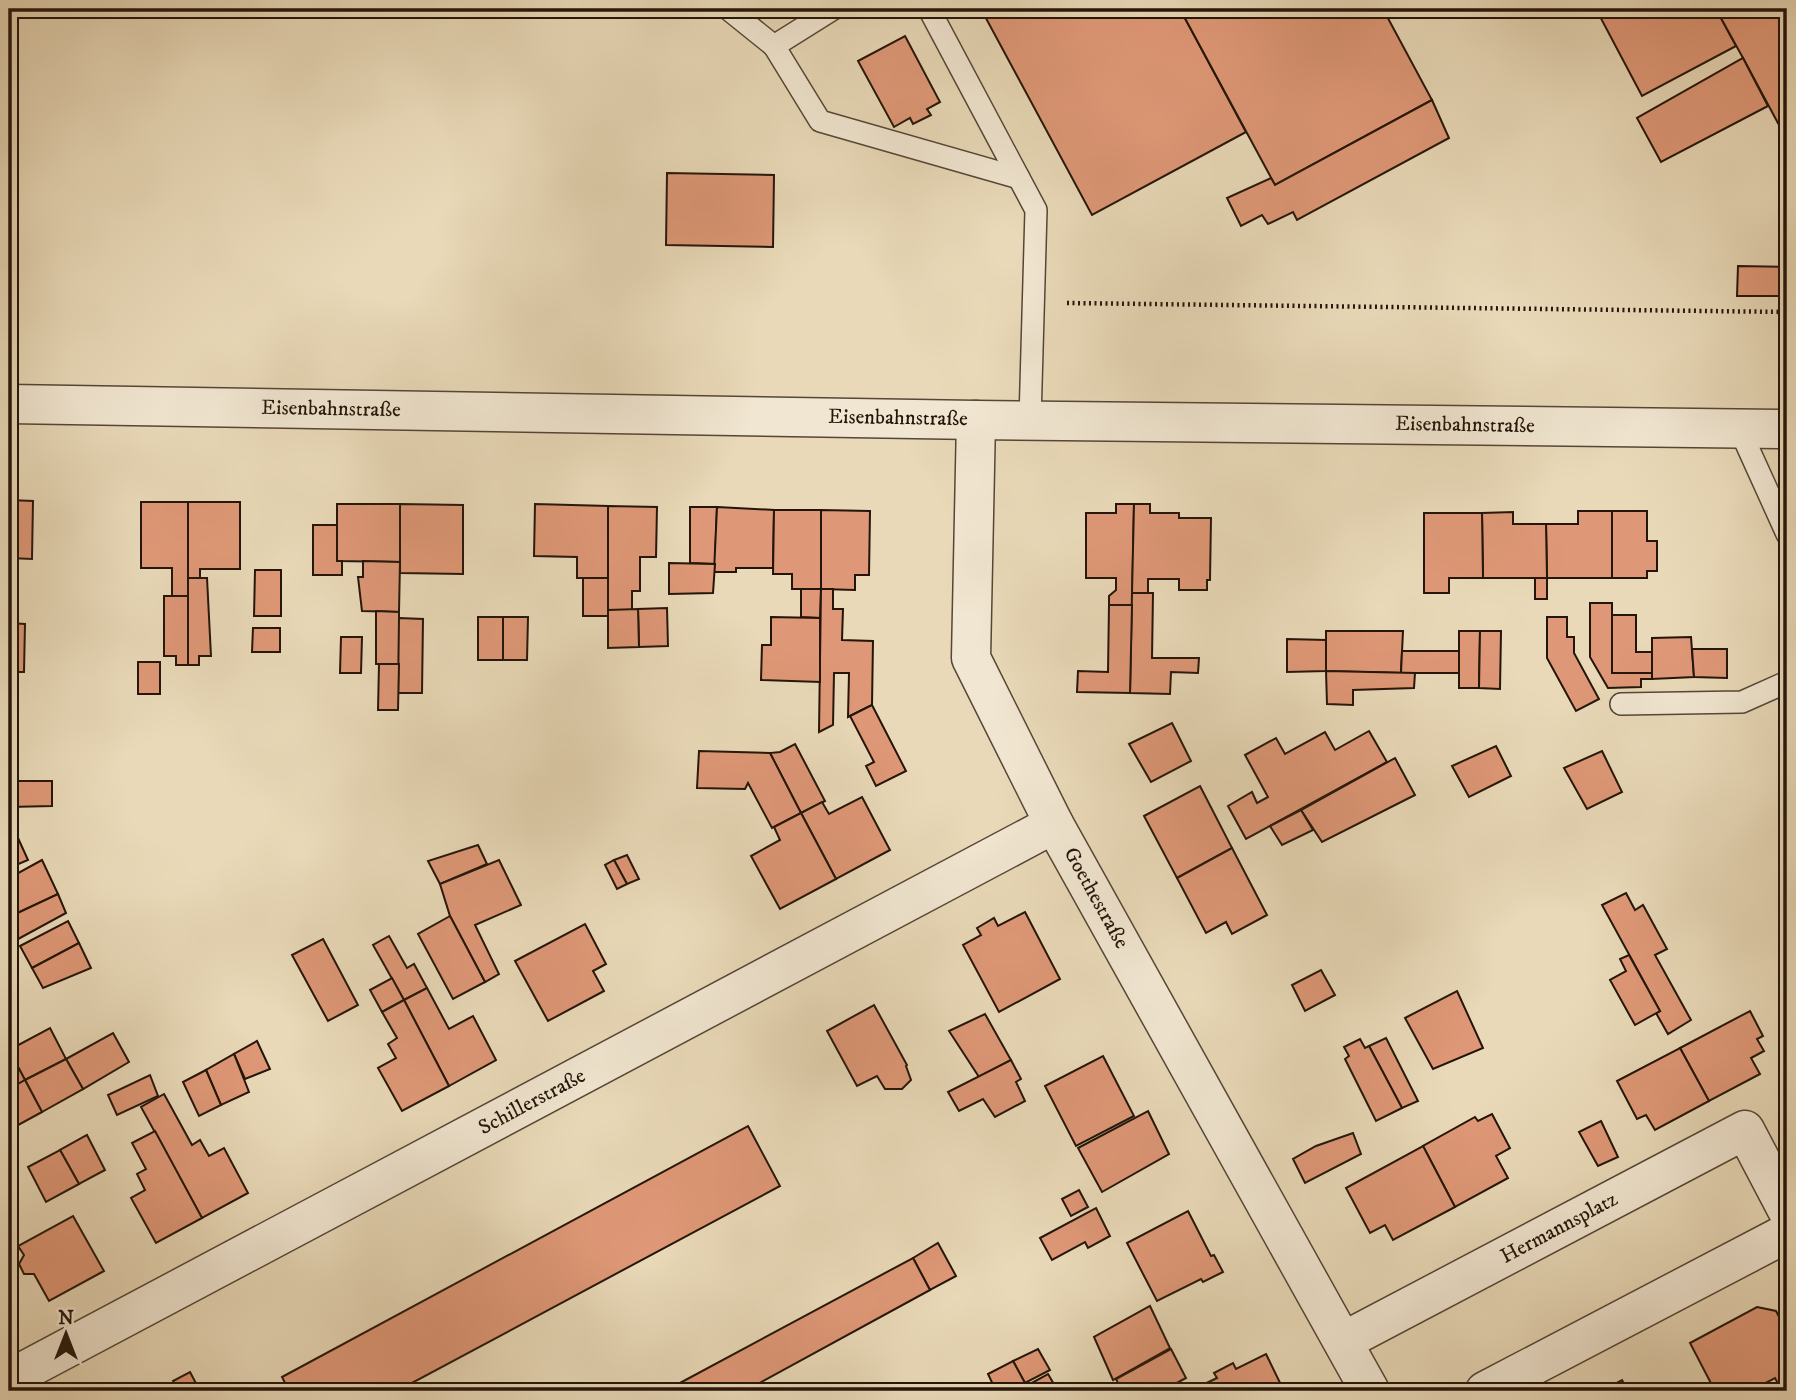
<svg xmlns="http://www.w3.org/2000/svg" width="1796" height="1400" font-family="'IM FELL DW Pica',serif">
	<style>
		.building { fill: #df9877; stroke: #24150a; stroke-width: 2 }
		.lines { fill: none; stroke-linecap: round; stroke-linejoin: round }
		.service-casing { stroke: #554636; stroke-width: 24 }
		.minor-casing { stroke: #554636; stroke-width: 41 }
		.path { stroke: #24150a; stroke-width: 4.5; stroke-dasharray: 2 3.5; stroke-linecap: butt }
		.service { stroke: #f1e6d1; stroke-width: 21 }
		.minor { stroke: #f1e6d1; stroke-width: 38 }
		.labels { text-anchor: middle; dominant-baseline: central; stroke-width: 5; stroke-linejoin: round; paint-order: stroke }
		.street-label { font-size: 21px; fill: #24150a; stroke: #f1e6d1 }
	</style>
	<rect width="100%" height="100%" fill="#e9d9b8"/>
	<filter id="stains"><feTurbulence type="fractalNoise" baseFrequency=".00286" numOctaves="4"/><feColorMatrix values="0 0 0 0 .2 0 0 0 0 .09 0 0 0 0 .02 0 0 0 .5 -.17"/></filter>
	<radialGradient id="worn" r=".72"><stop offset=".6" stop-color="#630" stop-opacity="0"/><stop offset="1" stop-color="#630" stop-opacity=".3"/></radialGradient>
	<!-- building -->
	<g class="building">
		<polygon points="981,9 1180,9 1246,132 1092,215"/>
		<polygon points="1180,9 1383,9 1432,100 1275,185"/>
		<polygon points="1596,9 1716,9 1736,46 1642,96"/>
		<polygon points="1716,9 1787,9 1787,140 1743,58"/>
		<polygon points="905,36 940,102 927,109 931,115 913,124 910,118 894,127 858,61"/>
		<polygon points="1743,58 1768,106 1661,162 1637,118"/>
		<polygon points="1432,100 1449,138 1297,220 1293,212 1268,224 1262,215 1241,226 1227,198 1271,178 1275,185"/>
		<polygon points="667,173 774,175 773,247 666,245"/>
		<polygon points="1738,266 1787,267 1787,296 1737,296"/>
		<polygon points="9,500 33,501 32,559 9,558"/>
		<polygon points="141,502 188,502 188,596 172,596 172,568 141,568"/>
		<polygon points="188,502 240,502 240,569 200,569 200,578 188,578"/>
		<polygon points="337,504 400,504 400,562 337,561"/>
		<polygon points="400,504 463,505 463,574 400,573"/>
		<polygon points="535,504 608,506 608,578 577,578 577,557 534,556"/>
		<polygon points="1116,504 1134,504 1132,605 1109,605 1109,596 1116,590 1116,578 1086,578 1086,513 1116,513"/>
		<polygon points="1134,504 1150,504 1150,513 1179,513 1179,518 1211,518 1210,580 1207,580 1207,590 1179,590 1179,579 1148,579 1148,593 1132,593"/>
		<polygon points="608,506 657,507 656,557 640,557 640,591 632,591 632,610 608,610"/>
		<polygon points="690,507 717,507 715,564 690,563"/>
		<polygon points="717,507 774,510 773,568 736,568 736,572 714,572"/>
		<polygon points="774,510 821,510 821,589 792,589 792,574 773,574"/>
		<polygon points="821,510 870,511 869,575 855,575 855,590 821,589"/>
		<polygon points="1578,511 1612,511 1612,578 1547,578 1546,524 1578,524"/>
		<polygon points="1612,511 1647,511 1647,541 1657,541 1657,571 1647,571 1647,578 1612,578"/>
		<polygon points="1513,512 1513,524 1546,524 1547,578 1483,578 1482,513"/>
		<polygon points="1424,513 1482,513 1483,578 1449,578 1449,593 1424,593"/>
		<polygon points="313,525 337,525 337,561 342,561 342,575 313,575"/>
		<polygon points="363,561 400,562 399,612 362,611 358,577 363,577"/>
		<polygon points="669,563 715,564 713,593 669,594"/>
		<polygon points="255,570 281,570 281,616 254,616"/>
		<polygon points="188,578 207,578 211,656 199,656 199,665 188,665"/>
		<rect x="583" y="578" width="25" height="38"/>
		<rect x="1535" y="578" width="12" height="21"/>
		<polygon points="801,589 821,589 820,618 801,617"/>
		<polygon points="821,589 833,589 833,609 843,609 842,640 873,641 872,705 848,717 849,673 834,673 833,725 819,732"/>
		<polygon points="1132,593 1153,593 1152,658 1199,658 1198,673 1171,672 1170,694 1130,693"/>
		<polygon points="164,596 188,596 188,665 176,665 176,656 164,656"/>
		<polygon points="1590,603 1612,603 1612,673 1652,673 1652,679 1641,679 1641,687 1608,688 1590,657"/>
		<polygon points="1109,605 1132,605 1130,693 1077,692 1078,671 1108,672"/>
		<polygon points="667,608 668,646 639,647 638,609"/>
		<polygon points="638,609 639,647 608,648 608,610"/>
		<polygon points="376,611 399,612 399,664 376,664"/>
		<polygon points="1612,615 1636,615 1636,652 1652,652 1652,673 1612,673"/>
		<rect x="478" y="617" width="25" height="43"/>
		<polygon points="503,617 528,617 527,660 503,660"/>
		<polygon points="771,617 820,618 820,682 761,680 762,645 771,645"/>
		<polygon points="1547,617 1567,617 1567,637 1574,637 1574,653 1599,699 1576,711 1547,658"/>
		<polygon points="399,618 423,619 422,693 398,693"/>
		<polygon points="9,623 25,624 24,672 9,672"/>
		<polygon points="253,628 280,628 280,652 252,652"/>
		<polygon points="1326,631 1403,631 1401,673 1326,671"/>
		<polygon points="1459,631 1480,631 1479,688 1459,688"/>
		<polygon points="1480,631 1501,631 1500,689 1479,688"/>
		<polygon points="341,637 362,637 361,673 340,673"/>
		<polygon points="1691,637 1694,677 1652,679 1652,638"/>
		<polygon points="1287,639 1326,640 1326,671 1287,672"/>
		<polygon points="1692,649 1727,649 1727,678 1694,677"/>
		<polygon points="1402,651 1459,651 1459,673 1401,673"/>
		<rect x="138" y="662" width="22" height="32"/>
		<polygon points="379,664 399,664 398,710 378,710"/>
		<polygon points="1326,671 1415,673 1414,688 1353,690 1353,705 1327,704"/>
		<polygon points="872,705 906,771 876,786 866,766 874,762 850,716"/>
		<polygon points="1172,723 1191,761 1151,782 1129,744"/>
		<polygon points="1369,731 1387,762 1246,839 1228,806 1252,792 1257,803 1268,797 1245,755 1276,738 1285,754 1325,732 1335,750"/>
		<polygon points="795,744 825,801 801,813 770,753 780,752"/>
		<polygon points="1496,746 1511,776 1469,797 1452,766"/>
		<polygon points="699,751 770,753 801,813 772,828 748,783 745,789 697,788"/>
		<polygon points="1602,751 1622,792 1587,809 1564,768"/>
		<polygon points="1395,758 1415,795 1322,842 1301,810"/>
		<polygon points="9,781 52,781 52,806 9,807"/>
		<polygon points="1200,786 1232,848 1177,878 1144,816"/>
		<polygon points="862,797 890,850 836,879 801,813 822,802 829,814"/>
		<polygon points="1301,810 1313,830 1282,845 1270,826"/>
		<polygon points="801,813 836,879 780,909 751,856 780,840 774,827"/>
		<polygon points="18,838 28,860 9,868 9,842"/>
		<polygon points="478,845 487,864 440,884 428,861"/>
		<polygon points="1232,848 1267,915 1232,934 1226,922 1206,933 1177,878"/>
		<polygon points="627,855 639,879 627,884 614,860"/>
		<polygon points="42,860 58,894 9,917 9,878"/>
		<polygon points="499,860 521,905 475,925 499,974 485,982 450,916 440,884"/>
		<polygon points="614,860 627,884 617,889 605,865"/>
		<polygon points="1626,893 1635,910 1643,905 1667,949 1655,955 1691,1020 1668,1034 1656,1013 1660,1011 1602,905"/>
		<polygon points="58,894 66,913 9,944 9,917"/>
		<polygon points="1025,912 1060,979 999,1012 963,945 981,935 977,928 994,918 998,926"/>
		<polygon points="450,916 485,982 453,999 418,934"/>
		<polygon points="68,921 79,943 32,968 20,946"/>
		<polygon points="585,924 606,964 593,971 604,991 548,1021 515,961"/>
		<polygon points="389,936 407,968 414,964 427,988 404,1000 373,945"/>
		<polygon points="323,939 358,1005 328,1021 292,955"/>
		<polygon points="79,943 91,968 43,988 32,968"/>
		<polygon points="1629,955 1660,1011 1635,1025 1610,980 1626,971 1620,959"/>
		<polygon points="1321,970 1335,995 1305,1011 1292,985"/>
		<polygon points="392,978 404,1000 382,1012 370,990"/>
		<polygon points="427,988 449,1029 473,1016 496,1060 449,1086 404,1000"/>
		<polygon points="1457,991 1483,1048 1433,1069 1405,1018"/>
		<polygon points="404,1000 449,1086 402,1111 378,1068 396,1058 388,1044 397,1038 382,1012"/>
		<polygon points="874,1005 907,1065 906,1066 911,1080 902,1089 885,1089 877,1076 857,1086 827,1031"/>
		<polygon points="1750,1011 1763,1036 1757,1039 1764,1051 1751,1058 1760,1074 1709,1101 1680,1048"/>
		<polygon points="985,1014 1011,1060 979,1077 949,1031"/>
		<polygon points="50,1028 66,1059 25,1080 9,1050"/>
		<polygon points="113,1033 129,1062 83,1089 66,1059"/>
		<polygon points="1386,1038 1418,1101 1402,1108 1369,1046"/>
		<polygon points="1360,1039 1365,1048 1369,1046 1402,1108 1376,1121 1345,1059 1349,1056 1344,1047"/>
		<polygon points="257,1041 270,1069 245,1079 234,1054"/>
		<polygon points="1680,1048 1709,1101 1655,1130 1646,1115 1637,1119 1617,1081"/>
		<polygon points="9,1050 25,1080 9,1089"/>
		<polygon points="234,1054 249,1092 221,1105 206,1070"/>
		<polygon points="1103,1056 1134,1116 1076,1146 1045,1086"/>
		<polygon points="66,1059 83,1089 42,1112 25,1080"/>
		<polygon points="1011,1060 1021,1079 1016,1082 1025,1101 995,1117 983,1099 959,1111 948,1092"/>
		<polygon points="206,1070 221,1105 199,1116 183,1082"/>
		<polygon points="150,1075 158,1096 117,1115 108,1095"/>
		<polygon points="25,1080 42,1112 9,1130 9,1089"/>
		<polygon points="164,1094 192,1145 200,1140 209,1156 224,1148 248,1193 202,1218 141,1107"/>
		<polygon points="1148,1111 1169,1154 1102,1192 1078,1148"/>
		<polygon points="1492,1114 1510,1148 1496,1156 1508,1178 1455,1207 1423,1146 1475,1117 1478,1121"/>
		<polygon points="1601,1121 1618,1157 1598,1166 1579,1132"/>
		<polygon points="748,1126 780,1186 397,1391 289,1391 282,1377"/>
		<polygon points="155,1131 202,1218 156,1243 131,1198 145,1190 137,1174 146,1169 132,1143"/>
		<polygon points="1353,1133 1361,1154 1305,1183 1293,1159 1316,1146"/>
		<polygon points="87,1135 105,1170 79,1184 60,1150"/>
		<polygon points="1423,1146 1455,1207 1393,1240 1385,1225 1370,1233 1346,1188"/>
		<polygon points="60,1150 79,1184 46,1202 28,1167"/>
		<polygon points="1079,1190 1088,1207 1071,1216 1062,1199"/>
		<polygon points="1096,1208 1110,1236 1088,1248 1085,1242 1052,1260 1040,1238"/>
		<polygon points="1188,1211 1211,1256 1214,1255 1223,1272 1203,1282 1201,1279 1157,1301 1127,1243"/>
		<polygon points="73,1216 104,1271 49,1301 34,1274 24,1274 19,1264 24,1255 18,1246"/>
		<polygon points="938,1243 956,1276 930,1290 913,1258"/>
		<polygon points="913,1258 930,1290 745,1391 665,1391"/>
		<polygon points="1150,1306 1170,1348 1113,1380 1094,1337"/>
		<polygon points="1757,1307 1776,1311 1784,1326 1787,1325 1787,1391 1782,1391 1775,1378 1750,1391 1715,1391 1690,1343"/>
		<polygon points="1038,1349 1050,1370 1025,1383 1013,1361"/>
		<polygon points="1171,1349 1186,1378 1162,1391 1122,1391 1116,1379"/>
		<polygon points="1266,1354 1284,1391 1200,1391 1198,1387 1217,1378 1214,1373 1233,1363 1236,1369"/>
		<polygon points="1013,1361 1025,1383 1009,1391 996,1391 988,1374"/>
		<polygon points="190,1372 200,1391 178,1391 173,1381"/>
		<polygon points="1048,1374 1058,1391 1017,1391"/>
		<polygon points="1622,1380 1628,1391 1602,1391"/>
	</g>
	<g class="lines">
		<defs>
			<g id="service">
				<polyline points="728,9 774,46"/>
				<polyline points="833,9 774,46 820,121 1019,178"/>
				<polyline points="929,9 1036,210 1030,420"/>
				<polyline points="1739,428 1787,534"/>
				<polyline points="1621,704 1742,702 1787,682"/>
			</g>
			<g id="minor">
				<polyline points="9,404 976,420 1787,429"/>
				<polyline points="976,420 971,658 1054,824 1370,1391"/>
				<polyline points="1344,1341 1745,1130 1787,1210"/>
				<polyline points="9,1379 1054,824"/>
				<polyline points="1485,1391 1787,1233"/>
			</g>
		</defs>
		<!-- service casing -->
		<use href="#service" class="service-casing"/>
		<!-- minor casing -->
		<use href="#minor" class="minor-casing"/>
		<!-- path -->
		<polyline class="path" points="1067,303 1787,312"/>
		<!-- service -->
		<use href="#service" class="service"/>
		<!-- minor -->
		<use href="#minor" class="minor"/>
	</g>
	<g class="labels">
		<!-- street labels -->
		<g class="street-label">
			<text transform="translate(331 409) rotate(1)">Eisenbahnstraße</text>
			<text transform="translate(898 418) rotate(1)">Eisenbahnstraße</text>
			<text transform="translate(1465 425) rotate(1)">Eisenbahnstraße</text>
			<text transform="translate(1096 898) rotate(61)">Goethestraße</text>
			<text transform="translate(532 1102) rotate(-28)">Schillerstraße</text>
			<text transform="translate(1559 1228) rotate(-28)">Hermannsplatz</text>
		</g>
	</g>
	<!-- margin -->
	<rect width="1796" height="1400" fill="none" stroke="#e9d9b8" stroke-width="35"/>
	<rect x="10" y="10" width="1775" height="1379" fill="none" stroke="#24150a" stroke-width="3.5"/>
	<rect x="18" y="18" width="1761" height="1365" fill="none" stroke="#24150a" stroke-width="2"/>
	<!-- north arrow -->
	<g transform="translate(66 1334)" stroke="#f1e6d1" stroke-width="5" paint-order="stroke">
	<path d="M0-5L12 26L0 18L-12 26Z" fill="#24150a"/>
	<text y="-10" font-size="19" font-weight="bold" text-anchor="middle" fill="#24150a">N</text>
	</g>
	<rect width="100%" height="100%" filter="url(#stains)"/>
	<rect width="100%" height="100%" fill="url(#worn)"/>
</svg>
